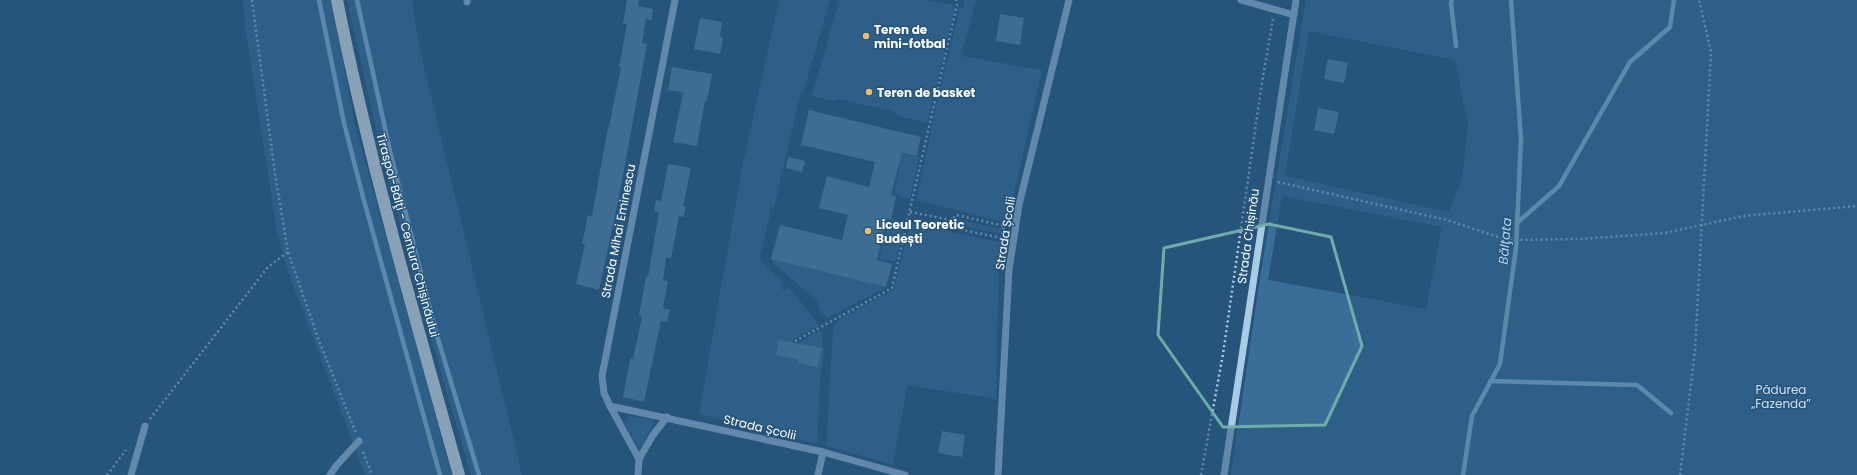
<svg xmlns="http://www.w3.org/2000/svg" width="1857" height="475" font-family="Poppins,sans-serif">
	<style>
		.green { fill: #396e99; fill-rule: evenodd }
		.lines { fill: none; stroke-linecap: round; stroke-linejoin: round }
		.stream { stroke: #9ec7e5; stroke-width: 4.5 }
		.building { fill: #5e89ad }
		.path { stroke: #aacbe4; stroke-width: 2.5; stroke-dasharray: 2 3; stroke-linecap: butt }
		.minor { stroke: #aacbe4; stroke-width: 7 }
		.highway { stroke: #fff; stroke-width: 12 }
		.marked { fill: none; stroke: #6fada8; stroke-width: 3; stroke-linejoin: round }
		.poi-dot { fill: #edbb6f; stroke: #26547b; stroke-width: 1.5 }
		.labels { text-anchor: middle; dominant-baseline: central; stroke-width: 3; stroke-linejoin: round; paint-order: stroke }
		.poi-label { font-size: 12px; font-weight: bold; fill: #fff; stroke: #26547b; text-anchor: start }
		.street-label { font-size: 12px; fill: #fff; stroke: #26547b }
		.park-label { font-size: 12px; fill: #cce2f4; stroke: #26547b }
		.water-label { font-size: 13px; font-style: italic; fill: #b5d4ec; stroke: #26547b }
	</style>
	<rect width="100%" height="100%" fill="#26547b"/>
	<!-- green -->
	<g class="green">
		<polygon points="243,0 331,0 355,125 452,475 365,475 287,269 277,232 245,26"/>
		<polygon points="347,0 412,0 419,46 522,475 471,475 421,304 379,142"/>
		<polygon points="779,0 830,0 803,93 801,92 774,207 771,206 769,213 770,214 759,258 775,276 783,282 781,288 785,291 789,287 819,325 792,340 794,344 796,345 821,329 824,353 820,382 817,444 699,414 742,168"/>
		<polygon points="839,0 921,0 952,4 955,7 927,123 899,116 892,111 839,99 834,101 812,96"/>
		<polygon points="964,0 976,0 961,56 1042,70 1007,223 916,200 937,103 960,7 963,8"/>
		<path d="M1306,0H1857V475H1231L1260,278ZM1309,31L1455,60L1468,125L1462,179L1449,212L1285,176ZM1282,196L1442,227L1426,309L1268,280Z"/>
		<polygon points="902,154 919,157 910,199 898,196 898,194 894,194"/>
		<polygon points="892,219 905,222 895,262 879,258 888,220 892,221"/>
		<polygon points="956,219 1002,229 1000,234 955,224"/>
		<polygon points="910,223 1003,243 999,257 996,399 907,385 893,465 826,446 833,330 836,323 843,317 894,290"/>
		<polygon points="771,259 886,287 827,318 819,310 817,300 775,265"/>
		<polygon points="630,416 654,420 654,423 642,446 638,447 624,422"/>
	</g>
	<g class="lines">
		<!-- stream -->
		<g class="stream">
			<polyline points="319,0 344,123 363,197 440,475"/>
			<polyline points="357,0 390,151 435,329 479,475"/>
			<polyline points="1452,0 1451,3 1456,46"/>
			<polyline points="1517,223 1559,186 1630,62 1670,27 1674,0"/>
			<polyline points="1490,381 1637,385 1671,413"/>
			<polyline points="1463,475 1472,416 1500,364 1516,248 1521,139 1511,0"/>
		</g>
	</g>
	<!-- building -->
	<g class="building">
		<polygon points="627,0 639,0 638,6 653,9 652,20 646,19 642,43 647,44 618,202 599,290 576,284 585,244 582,244 588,215 592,216 608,127 609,127 621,67 619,67 627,24 623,24"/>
		<polygon points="1000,14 1024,18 1020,45 996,41"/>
		<polygon points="700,18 722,22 720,37 723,38 720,54 694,49"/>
		<polygon points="1328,59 1348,63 1344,83 1324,79"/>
		<polygon points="672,67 712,74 707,101 705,101 697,146 673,142 683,93 668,90"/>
		<polygon points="1318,108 1339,112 1334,134 1314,130"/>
		<polygon points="809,110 921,137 917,156 902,153 891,195 896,196 891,220 887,219 877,260 892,264 886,287 771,259 780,225 842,240 848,215 819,208 827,176 869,187 875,162 801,145"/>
		<polygon points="788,157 805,161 802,172 786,168"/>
		<polygon points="668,164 691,168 683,206 686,207 684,217 679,216 671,258 666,257 663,280 668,281 663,308 670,310 667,322 661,321 644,402 623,397 630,359 633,359 642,317 639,316 646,276 648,277 659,212 654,211 656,200 661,201"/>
		<polygon points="779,340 822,348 818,367 797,363 798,360 776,355"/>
		<polygon points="942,431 965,435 962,457 938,453"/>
	</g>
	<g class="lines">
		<!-- path -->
		<g class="path">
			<polyline points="252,0 275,174 288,252 319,341 356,433"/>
			<polyline points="1278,182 1447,220 1507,240 1579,239 1665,233 1743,216 1857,206"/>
			<polyline points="910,212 951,220"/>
			<polygon points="957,215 1004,226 1001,238 954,228 951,220"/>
			<polyline points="795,341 892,288 957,5 956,0"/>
			<polyline points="150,419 268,267 288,252"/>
			<polyline points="363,452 372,475"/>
			<polyline points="107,475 126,450"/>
			<polyline points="1201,475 1223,354 1262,82 1273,19"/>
			<polyline points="1680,475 1695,350 1711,52 1699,0"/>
		</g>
		<!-- minor -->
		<g class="minor">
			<polyline points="1241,0 1294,15"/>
			<polyline points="467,2 467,0"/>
			<polyline points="610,406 823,452 905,475"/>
			<polyline points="639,459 653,435 667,417"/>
			<polyline points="131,475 145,426"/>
			<polyline points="330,475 336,466 359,441"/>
			<polyline points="638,475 639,459 610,406 604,393 602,376 675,0"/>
			<polyline points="818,475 823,452"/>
			<polyline points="998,475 1009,270 1019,205 1069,0"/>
			<polyline points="1224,475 1296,0"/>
		</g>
		<!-- highway -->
		<path class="highway" d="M337,0C369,161 415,317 459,475"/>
	</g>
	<!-- marked area -->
	<path d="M0 0H1857V475H0ZM1269,224L1331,237L1362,346L1325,425L1223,427L1158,335L1164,248Z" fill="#26547b" fill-opacity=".55" fill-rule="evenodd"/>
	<path class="marked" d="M1269,224L1331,237L1362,346L1325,425L1223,427L1158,335L1164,248Z"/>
	<!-- markers -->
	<g class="poi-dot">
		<circle cx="866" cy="36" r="4"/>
		<circle cx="869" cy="92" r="4"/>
		<circle cx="868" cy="231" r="4"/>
	</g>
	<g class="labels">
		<!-- poi labels -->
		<g class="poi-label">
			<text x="874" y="29">Teren de<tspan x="874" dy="14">mini-fotbal</tspan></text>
			<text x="877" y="92">Teren de basket</text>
			<text x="876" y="224">Liceul Teoretic<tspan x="876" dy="14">Budești</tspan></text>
		</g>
		<!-- street labels -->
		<g class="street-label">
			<text transform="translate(618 231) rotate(-79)">Strada Mihai Eminescu</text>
			<text transform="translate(1005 233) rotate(-81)">Strada Școlii</text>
			<text transform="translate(408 235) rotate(75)">Tiraspol-Bălţi - Centura Chișinăului</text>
			<text transform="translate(1248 236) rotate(-82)">Strada Chișinău</text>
			<text transform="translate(760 427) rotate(13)">Strada Școlii</text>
		</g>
		<!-- park labels -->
		<g class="park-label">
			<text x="1781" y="389">Pădurea<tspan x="1781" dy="14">„Fazenda”</tspan></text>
		</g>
		<!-- water labels -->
		<g class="water-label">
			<text transform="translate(1505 241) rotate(-85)">Bălţata</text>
		</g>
	</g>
</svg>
